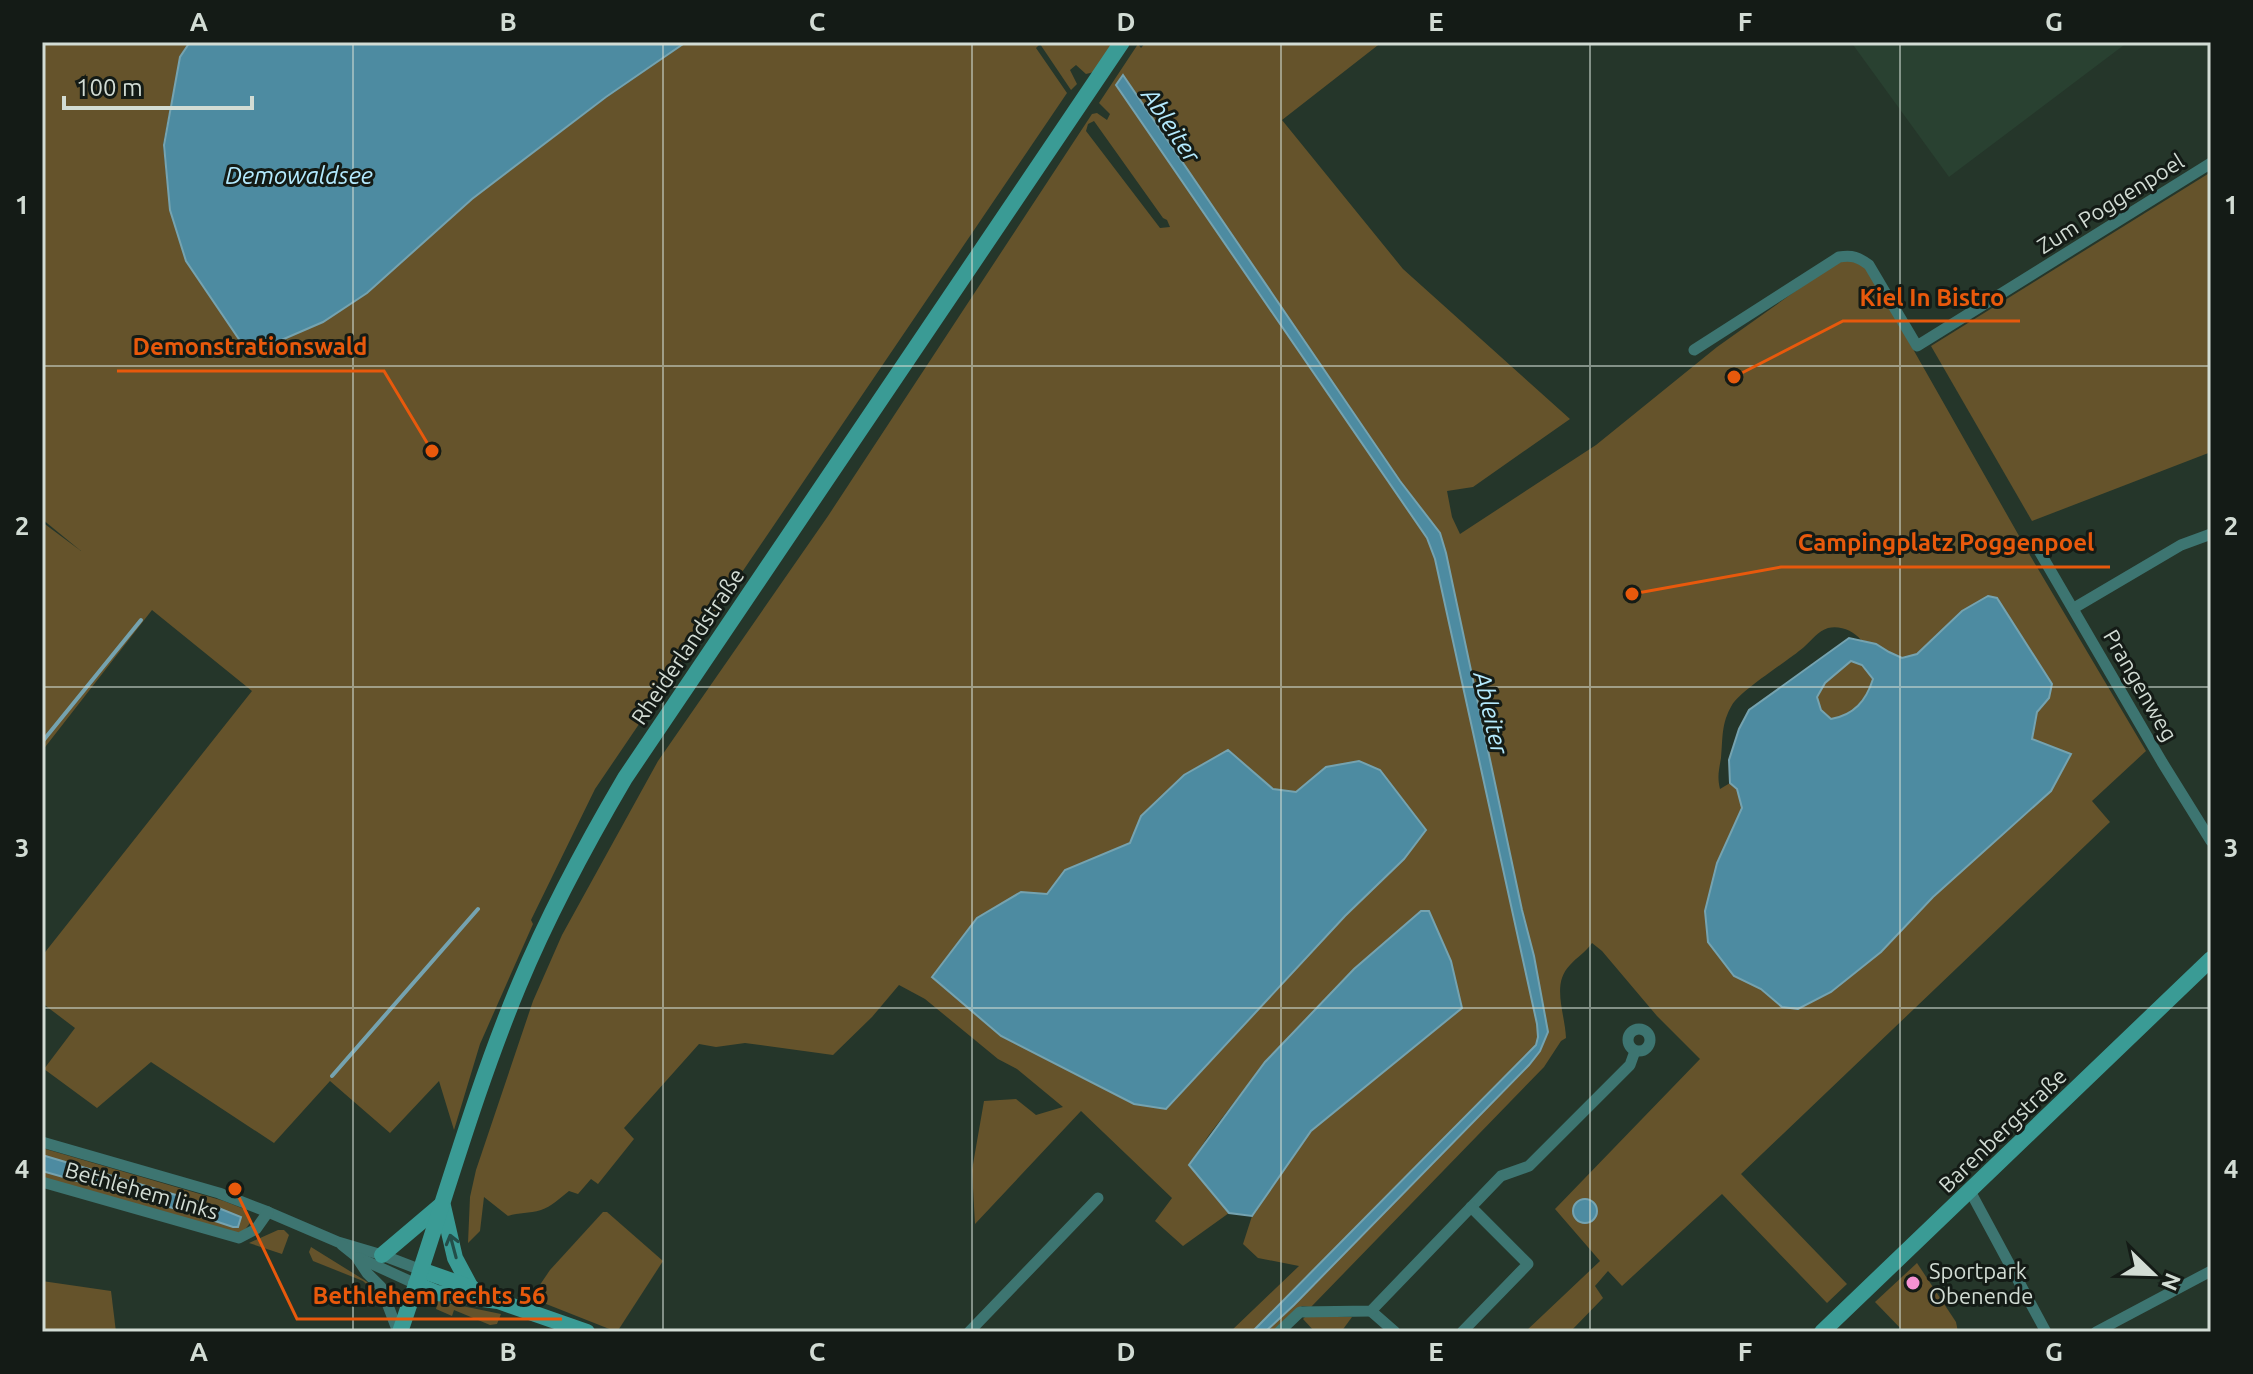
<svg xmlns="http://www.w3.org/2000/svg" width="2253" height="1374" font-family="Ubuntu,sans-serif">
	<style>
		.built { fill: #294131 }
		.green { fill: #65532b; fill-rule: evenodd }
		.water { fill: #4d8ba1; stroke: #75a3b0; stroke-width: 2; fill-rule: evenodd }
		.lines { fill: none; stroke-linecap: round; stroke-linejoin: round }
		.stream { stroke: #75a3b0; stroke-width: 4 }
		.street { stroke: #3d7571; stroke-width: 11 }
		.secondary { stroke: #3a9b95; stroke-width: 16 }
		.oneway { stroke: #234e49 }
		.grid { fill: none; stroke: #d2dcd4; stroke-width: 2; stroke-opacity: 0.55 }
		.poi-dot { fill: #f591d2; stroke: #141b16; stroke-width: 3 }
		.labels { text-anchor: middle; dominant-baseline: central; stroke-width: 6; stroke-linejoin: round; paint-order: stroke }
		.street-label { font-size: 22px; fill: #d2dcd4; stroke: #141b16 }
		.poi-label { font-size: 22px; fill: #d2dcd4; stroke: #141b16; text-anchor: start }
		.water-label { font-size: 24px; font-style: italic; fill: #b4eafe; stroke: #141b16 }
		.leader { fill: none; stroke: #e8590c; stroke-width: 3 }
		.callout-dot { fill: #e8590c; stroke: #141b16; stroke-width: 3 }
		.callout-label { font-size: 24px; text-anchor: middle; font-weight: bold; fill: #e8590c; stroke: #141b16; stroke-width: 6; stroke-linejoin: round; paint-order: stroke }
		.neatline { fill: none; stroke: #d2dcd4; stroke-width: 3 }
		.grid-label { font-size: 26px; text-anchor: middle; font-weight: bold; fill: #d2dcd4 }
	</style>
	<rect width="100%" height="100%" fill="#25362a"/>
	<!-- built -->
	<polygon class="built" points="1851,42 2128,42 1949,177"/>
	<!-- green -->
	<g class="green">
		<polygon points="42,42 190,42 180,57 163,145 170,210 367,293 472,199 606,98 687,42 1115,42 1094,72 1086,74 1076,65 1070,70 1077,84 1071,90 1040,44 1036,48 1067,93 595,789 531,920 533,924 480,1044 454,1130 439,1081 390,1133 330,1081 274,1143 151,1062 97,1108 44,1069 75,1028 42,1003 42,956 252,691 152,610 42,751 42,522 81,551 42,519"/>
		<path d="M1146,42H1382L1282,120L1403,269L1570,419L1473,487L1447,491L1452,517L1460,534L1596,445L1717,347L1842,258H1851L1867,268L2031,557L2146,751L2092,801L2110,822L1741,1174L1847,1284L1827,1303L1722,1194L1622,1286L1608,1271L1595,1286L1603,1298L1570,1332H1525L1600,1261L1555,1209L1700,1059L1657,1016L1602,951L1592,943C1585,953 1577,957 1570,965C1551,984 1565,1013 1566,1038L1561,1041L1544,1067L1311,1307L1302,1306L1276,1332H1230L1299,1266L1258,1258L1243,1244L1252,1216L1311,1131L1462,1008L1354,969L1265,1062L1209,1135L1189,1165L1229,1213L1183,1246L1155,1221L1172,1198L1081,1111L975,1224L972,1170L984,1101L1016,1099L1036,1115L1063,1107L1017,1069L998,1059L925,999L899,985L872,1017L833,1055L745,1043L716,1047L699,1044L624,1128L634,1139L598,1184L591,1179L578,1194L569,1191C560,1198 551,1207 541,1210C529,1214 519,1212 508,1216L484,1197L480,1231L468,1243L470,1197L476,1170L533,1001L562,935L658,761L828,516L1092,114L1097,113L1107,120L1110,114L1099,103L1138,44L1141,48ZM1094,121L1163,218L1167,220L1170,227L1160,228L1086,131L1088,124ZM1997,598L2052,684L2049,698L2037,712L2032,739L1933,897L1881,952L1782,1007L1761,989L1734,976L1705,911L1717,863L1742,808L1737,789L1730,783L1720,789C1717,777 1719,770 1721,758C1723,737 1721,724 1732,705C1741,690 1788,661 1804,647C1812,640 1818,631 1828,628C1840,625 1854,631 1861,640L1876,644L1889,652L1902,658L1917,654L1962,611ZM1228,750L1274,789L1296,792L1326,767L1359,761L1380,771L1404,859L1345,916L1167,1109L1134,1104L1001,1036L933,977L1047,894L1065,870L1130,843L1141,816L1183,775Z"/>
		<polygon points="2211,172 2211,452 2032,521 1931,346"/>
		<path d="M1850,661L1862,665L1873,679C1866,701 1854,714 1831,719L1821,710L1817,698L1825,683Z"/>
		<polygon points="42,1148 224,1201 244,1209 250,1223 244,1231 237,1233 42,1178"/>
		<polygon points="603,1212 607,1212 663,1261 617,1332 531,1298 550,1270"/>
		<polygon points="278,1230 284,1230 289,1235 282,1254 249,1243"/>
		<polygon points="311,1247 369,1283 380,1294 377,1294 363,1281 313,1261 309,1252"/>
		<polygon points="1917,1263 1956,1322 1958,1332 1904,1332 1875,1302"/>
		<polygon points="42,1281 111,1291 116,1332 42,1332"/>
		<polygon points="438,1301 501,1314 497,1324 490,1325 454,1310 452,1316 436,1309"/>
		<polygon points="1305,1317 1352,1317 1341,1332 1315,1332 1303,1319"/>
	</g>
	<!-- water -->
	<g class="water">
		<polygon points="190,42 686,42 606,97 472,199 367,293 323,322 249,354 186,261 170,210 164,145 180,57"/>
		<polygon points="1123,75 1400,481 1440,533 1446,553 1522,910 1534,956 1548,1032 1540,1051 1529,1065 1294,1305 1265,1332 1252,1332 1536,1045 1538,1037 1537,1024 1435,559 1427,538 1116,85"/>
		<path d="M1988,596L1997,598L2052,684L2049,698L2037,712L2032,739L2071,754L2051,791L1933,897L1881,952L1831,992L1798,1009L1782,1007L1761,989L1734,976L1708,942L1705,911L1717,863L1742,808L1737,789L1730,783L1729,760L1739,729L1749,710L1849,638L1876,644L1889,652L1902,658L1917,654L1962,611ZM1851,661L1862,665L1873,679C1866,701 1854,715 1831,719L1821,710L1817,697L1825,683Z"/>
		<polygon points="1228,750 1273,789 1296,792 1326,767 1359,761 1380,770 1426,830 1404,859 1345,916 1166,1109 1134,1104 1001,1036 932,977 977,918 1021,892 1047,894 1065,870 1130,843 1141,816 1184,775"/>
		<polygon points="1421,911 1429,911 1451,961 1462,1008 1311,1131 1252,1216 1229,1213 1189,1165 1265,1062 1354,969"/>
		<polygon points="42,1155 216,1207 241,1217 238,1227 233,1227 194,1214 42,1171"/>
		<circle cx="1585" cy="1211" r="12"/>
	</g>
	<g class="lines">
		<!-- stream -->
		<g class="stream">
			<polyline points="42,742 141,620"/>
			<polyline points="332,1076 478,909"/>
		</g>
		<!-- street -->
		<g class="street">
			<path d="M1694,350L1839,257C1853,255 1858,257 1869,265L1917,346L2211,163"/>
			<polyline points="2038,549 2162,762 2211,841"/>
			<polyline points="2074,608 2181,545 2211,534"/>
			<circle cx="1639" cy="1040" r="11"/>
			<polyline points="42,1142 219,1193 268,1212 338,1242 382,1255 421,1270"/>
			<polyline points="42,1182 239,1238 256,1229 268,1212"/>
			<polyline points="1970,1191 2046,1332"/>
			<polyline points="342,1245 357,1257 416,1284"/>
			<polyline points="357,1258 367,1273 381,1287 398,1332"/>
			<polyline points="1371,1311 1395,1332"/>
			<polyline points="969,1332 1098,1198"/>
			<polyline points="1279,1332 1300,1312 1371,1311 1501,1176 1529,1166 1630,1065 1635,1051"/>
			<polyline points="1462,1332 1528,1264 1471,1207"/>
			<polyline points="2096,1332 2211,1271"/>
		</g>
		<!-- secondary -->
		<g class="secondary">
			<polyline points="443,1206 455,1258 470,1286"/>
			<polyline points="382,1255 441,1205"/>
			<polyline points="421,1270 472,1288"/>
			<polyline points="416,1284 437,1293 498,1301 587,1332"/>
			<path d="M400,1332C440,1217 472,1098 519,985C549,913 585,846 625,778L1122,42"/>
			<polyline points="1822,1332 2211,959"/>
		</g>
	</g>
	<!-- one-way arrows -->
	<defs><path id="oneway-shaft" d="M-6 0H5M1.5-3L5.5 0L1.5 3" fill="none" stroke-width="1.6" stroke-linecap="round" stroke-linejoin="round" transform="scale(2)"/></defs>
	<use class="oneway" href="#oneway-shaft" transform="translate(453 1246) rotate(-105)"/>
	<!-- grid -->
	<path class="grid" d="M353,42V1332M663,42V1332M972,42V1332M1281,42V1332M1590,42V1332M1900,42V1332M42,366H2211M42,687H2211M42,1008H2211"/>
	<!-- markers -->
	<circle class="poi-dot" cx="1913" cy="1283" r="8"/>
	<g class="labels">
		<!-- street labels -->
		<g class="street-label">
			<text transform="translate(2110 203) rotate(-32)">Zum Poggenpoel</text>
			<text transform="translate(687 646) rotate(-56)">Rheiderlandstraße</text>
			<text transform="translate(2141 685) rotate(60)">Prangenweg</text>
			<text transform="translate(2002 1130) rotate(-44)">Barenbergstraße</text>
			<text transform="translate(142 1190) rotate(16)">Bethlehem links</text>
		</g>
		<!-- poi labels -->
		<g class="poi-label">
			<text x="1929" y="1270">Sportpark<tspan x="1929" dy="25">Obenende</tspan></text>
		</g>
		<!-- water labels -->
		<g class="water-label">
			<text transform="translate(1171 125) rotate(56)">Ableiter</text>
			<text x="299" y="175">Demowaldsee</text>
			<text transform="translate(1491 713) rotate(77)">Ableiter</text>
		</g>
	</g>
	<!-- callouts -->
	<path class="leader" d="M1734 377L1843 321H2020M432 451L384 371H117M1632 594L1781 567H2110M235 1189L297 1319H562"/>
	<g class="callout-dot">
		<circle cx="1734" cy="377" r="8"/>
		<circle cx="432" cy="451" r="8"/>
		<circle cx="1632" cy="594" r="8"/>
		<circle cx="235" cy="1189" r="8"/>
	</g>
	<g class="callout-label">
		<text x="1932" y="306">Kiel In Bistro</text>
		<text x="250" y="355">Demonstrationswald</text>
		<text x="1946" y="551">Campingplatz Poggenpoel</text>
		<text x="429" y="1304">Bethlehem rechts 56</text>
	</g>
	<!-- border -->
	<rect width="2253" height="1374" fill="none" stroke="#141b16" stroke-width="88"/>
	<!-- north arrow -->
	<g transform="translate(2153 1274) rotate(113)" stroke="#141b16" stroke-width="6" paint-order="stroke">
	<path d="M0-6L14 30L0 20L-14 30Z" fill="#d2dcd4"/>
	<text y="-12" font-size="22" font-weight="bold" text-anchor="middle" fill="#d2dcd4">N</text>
	</g>
	<!-- scale -->
	<path d="M64 96v12h188v-12" fill="none" stroke="#d2dcd4" stroke-width="4"/>
	<text x="76" y="96" font-size="24" fill="#d2dcd4" stroke="#141b16" stroke-width="6" paint-order="stroke">100 m</text>
	<rect x="44" y="44" width="2165" height="1286" class="neatline"/>
	<g class="grid-label">
		<text x="199" y="31">A</text>
		<text x="508" y="31">B</text>
		<text x="817" y="31">C</text>
		<text x="1126" y="31">D</text>
		<text x="1436" y="31">E</text>
		<text x="1745" y="31">F</text>
		<text x="2054" y="31">G</text>
		<text x="22" y="214">1</text>
		<text x="2231" y="214">1</text>
		<text x="22" y="535">2</text>
		<text x="2231" y="535">2</text>
		<text x="22" y="857">3</text>
		<text x="2231" y="857">3</text>
		<text x="22" y="1178">4</text>
		<text x="2231" y="1178">4</text>
		<text x="199" y="1361">A</text>
		<text x="508" y="1361">B</text>
		<text x="817" y="1361">C</text>
		<text x="1126" y="1361">D</text>
		<text x="1436" y="1361">E</text>
		<text x="1745" y="1361">F</text>
		<text x="2054" y="1361">G</text>
	</g>
</svg>
